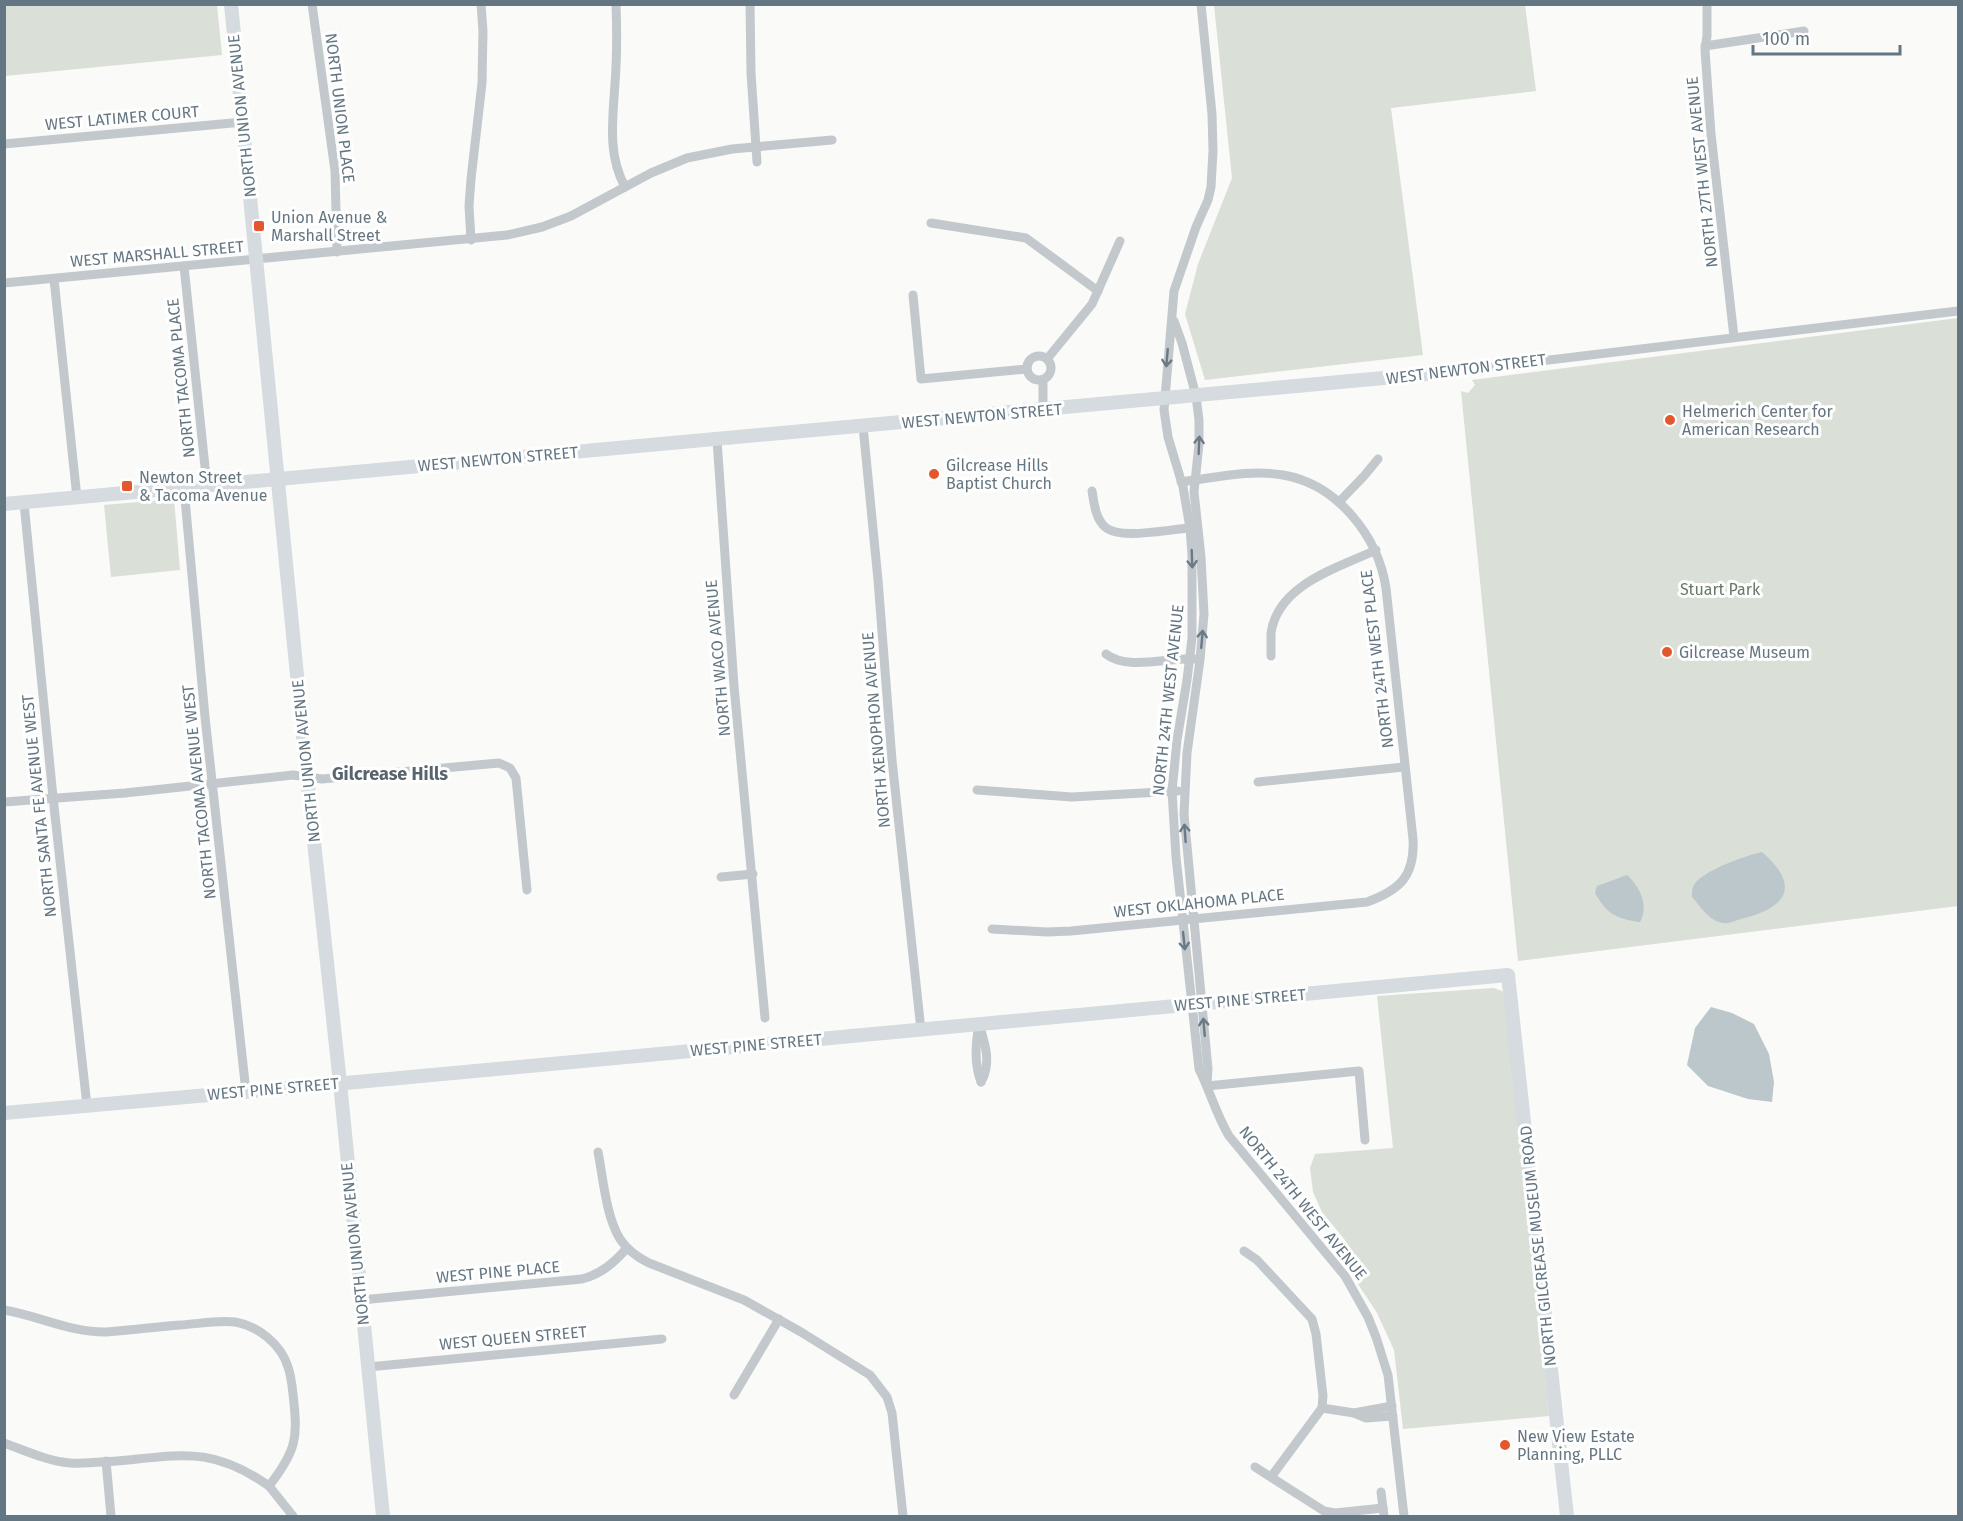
<svg xmlns="http://www.w3.org/2000/svg" width="1963" height="1521" font-family="'Fira Sans',sans-serif">
	<style>
		.green { fill: #dadfd7 }
		.water { fill: #bbc7cb }
		.lines { fill: none; stroke-linecap: round; stroke-linejoin: round }
		.street { stroke: #c3c8cc; stroke-width: 9 }
		.secondary { stroke: #d6dbdf; stroke-width: 14 }
		.oneway { stroke: #6a7a87 }
		.poi-dot { fill: #e4572e; stroke: #fff; stroke-width: 2 }
		.labels { text-anchor: middle; dominant-baseline: central; stroke-width: 6; stroke-linejoin: round; paint-order: stroke }
		.street-label { font-size: 16px; fill: #657683; stroke: #fff }
		.poi-label { font-size: 16px; fill: #657683; stroke: #fff; text-anchor: start }
		.park-label { font-size: 16px; fill: #687a64; stroke: #fff }
		.neighbourhood-label { font-size: 18px; font-weight: bold; fill: #57646e; stroke: #fff }
	</style>
	<rect width="100%" height="100%" fill="#fafaf8"/>
	<!-- green -->
	<g class="green">
		<polygon points="4,5 217,5 222,55 5,76"/>
		<polygon points="1214,5 1525,5 1536,91 1391,108 1423,355 1205,380 1185,314 1198,264 1232,178"/>
		<polygon points="1958,318 1958,906 1518,961 1461,391 1468,393 1475,385 1472,380"/>
		<polygon points="174,499 180,570 111,577 104,505"/>
		<polygon points="1494,988 1502,991 1507,1001 1549,1416 1403,1429 1394,1350 1377,1313 1352,1275 1353,1254 1345,1240 1322,1212 1313,1192 1310,1168 1315,1154 1393,1148 1377,996"/>
	</g>
	<!-- water -->
	<g class="water">
		<path d="M1762,852C1798,883 1791,906 1745,918C1738,919 1730,924 1723,923C1709,921 1700,906 1692,897C1692,895 1692,889 1693,887C1698,872 1747,855 1762,852Z"/>
		<path d="M1627,875C1640,887 1649,905 1640,922C1616,919 1606,913 1595,893L1597,886Z"/>
		<polygon points="1711,1007 1732,1013 1754,1024 1769,1054 1774,1082 1772,1102 1748,1099 1708,1086 1687,1065 1695,1028"/>
	</g>
	<g class="lines">
		<!-- street -->
		<g class="street">
			<polyline points="312,4 335,171 337,252"/>
			<path d="M616,4C617,31 617,57 615,83C613,119 607,154 625,187"/>
			<polyline points="750,4 751,73 757,162"/>
			<path d="M1201,4L1212,114L1213,151L1211,187L1208,200L1196,227L1174,291L1164,410L1168,437L1183,487L1190,528L1192,555V638L1187,680L1177,740L1172,791L1176,857L1199,1069C1210,1091 1216,1114 1229,1136L1345,1276L1368,1317L1376,1337L1388,1375L1404,1516"/>
			<polyline points="1707,4 1707,36 1705,50 1711,134 1734,337"/>
			<polyline points="1705,46 1804,31"/>
			<polyline points="4,144 243,122"/>
			<polyline points="931,223 1026,238 1098,291"/>
			<polyline points="471,240 469,206 471,179 482,83 483,31 481,4"/>
			<polyline points="184,266 207,486"/>
			<polyline points="54,279 77,498"/>
			<polyline points="4,283 507,235 542,227 571,216 651,173 687,158 732,149 832,140"/>
			<polyline points="913,295 921,379 1027,369"/>
			<polyline points="1174,321 1182,343 1196,396 1199,420 1199,444 1194,492 1201,557 1204,614 1200,660 1187,753 1184,814 1208,1069 1207,1083"/>
			<circle cx="1039" cy="368" r="12"/>
			<polyline points="1047,359 1092,304 1120,241"/>
			<polyline points="1449,372 1958,311"/>
			<polyline points="1043,380 1043,410"/>
			<polyline points="863,426 878,580 892,760 921,1030"/>
			<polyline points="717,440 734,686 765,1018"/>
			<polyline points="184,488 205,717 246,1092"/>
			<path d="M1092,491C1094,502 1095,518 1105,527C1121,541 1172,528 1194,528"/>
			<polyline points="1339,502 1364,476 1378,459"/>
			<polyline points="24,503 53,797 87,1106"/>
			<path d="M1106,654C1127,671 1170,657 1195,659"/>
			<path d="M1271,656C1271,649 1271,641 1271,633C1278,584 1338,568 1376,550"/>
			<polyline points="1258,782 1404,767"/>
			<polyline points="977,790 1072,797 1178,791"/>
			<polyline points="4,802 125,793 293,775 322,779 499,763 510,768 516,778 527,890"/>
			<polyline points="721,877 753,874"/>
			<path d="M992,929L1047,932L1071,931L1367,902C1400,890 1415,876 1413,839L1386,588C1378,536 1337,484 1283,475C1250,469 1214,478 1181,482"/>
			<path d="M979,1024C985,1044 992,1063 981,1082"/>
			<path d="M979,1026C975,1045 974,1063 981,1082"/>
			<polyline points="1207,1086 1359,1071 1365,1140"/>
			<path d="M598,1152C603,1177 606,1217 620,1239C627,1250 637,1257 649,1263L744,1300L801,1332L870,1375L887,1397L892,1413L903,1516"/>
			<polyline points="1244,1251 1257,1260 1312,1319 1316,1334 1323,1396 1322,1408 1271,1477"/>
			<path d="M361,1300L582,1279C601,1274 614,1263 627,1248"/>
			<path d="M4,1310C40,1316 71,1333 107,1332C132,1330 156,1327 180,1325C198,1324 217,1320 235,1322C258,1326 281,1344 288,1367C291,1375 292,1385 293,1394C298,1438 297,1450 269,1486L293,1516"/>
			<polyline points="368,1367 662,1339"/>
			<polyline points="734,1395 779,1319"/>
			<polyline points="1322,1408 1354,1413 1366,1418 1393,1416"/>
			<polyline points="1354,1413 1392,1406"/>
			<path d="M4,1443C26,1451 47,1461 70,1463C85,1464 101,1462 116,1461C182,1455 212,1446 269,1486"/>
			<polyline points="106,1461 111,1516"/>
			<polyline points="1255,1467 1324,1511 1335,1513 1383,1508"/>
			<polyline points="1381,1492 1384,1516"/>
		</g>
		<!-- secondary -->
		<g class="secondary">
			<polyline points="231,4 307,777 340,1083 383,1516"/>
			<polyline points="4,504 1449,372"/>
			<polyline points="4,1113 357,1082 1508,975 1567,1516"/>
		</g>
	</g>
	<!-- one-way arrows -->
	<defs><path id="oneway-shaft" d="M-6 0H5M1.5-3L5.5 0L1.5 3" fill="none" stroke-width="1.6" stroke-linecap="round" stroke-linejoin="round" transform="scale(1.5)"/></defs>
	<g class="oneway">
		<use href="#oneway-shaft" transform="translate(1167 358) rotate(95)"/>
		<use href="#oneway-shaft" transform="translate(1199 445) rotate(-88)"/>
		<use href="#oneway-shaft" transform="translate(1192 559) rotate(88)"/>
		<use href="#oneway-shaft" transform="translate(1202 639) rotate(-85)"/>
		<use href="#oneway-shaft" transform="translate(1185 833) rotate(-94)"/>
		<use href="#oneway-shaft" transform="translate(1184 941) rotate(84)"/>
		<use href="#oneway-shaft" transform="translate(1204 1027) rotate(-95)"/>
	</g>
	<!-- markers -->
	<g class="poi-dot">
		<rect x="253" y="220" width="12" height="12" rx="3"/>
		<circle cx="1670" cy="420" r="6"/>
		<circle cx="934" cy="474" r="6"/>
		<rect x="121" y="480" width="12" height="12" rx="3"/>
		<circle cx="1667" cy="652" r="6"/>
		<circle cx="1505" cy="1445" r="6"/>
	</g>
	<g class="labels">
		<!-- street labels -->
		<g class="street-label">
			<text transform="translate(340 108) rotate(83)">NORTH UNION PLACE</text>
			<text transform="translate(242 116) rotate(-96)">NORTH UNION AVENUE</text>
			<text transform="translate(122 118) rotate(-5)">WEST LATIMER COURT</text>
			<text transform="translate(1702 172) rotate(-96)">NORTH 27TH WEST AVENUE</text>
			<text transform="translate(157 254) rotate(-5)">WEST MARSHALL STREET</text>
			<text transform="translate(1466 369) rotate(-7)">WEST NEWTON STREET</text>
			<text transform="translate(181 378) rotate(-96)">NORTH TACOMA PLACE</text>
			<text transform="translate(982 416) rotate(-5)">WEST NEWTON STREET</text>
			<text transform="translate(498 459) rotate(-5)">WEST NEWTON STREET</text>
			<text transform="translate(718 658) rotate(-95)">NORTH WACO AVENUE</text>
			<text transform="translate(1377 659) rotate(-97)">NORTH 24TH WEST PLACE</text>
			<text transform="translate(1168 700) rotate(-84)">NORTH 24TH WEST AVENUE</text>
			<text transform="translate(876 730) rotate(-95)">NORTH XENOPHON AVENUE</text>
			<text transform="translate(306 761) rotate(-96)">NORTH UNION AVENUE</text>
			<text transform="translate(199 792) rotate(-96)">NORTH TACOMA AVENUE WEST</text>
			<text transform="translate(39 806) rotate(-96)">NORTH SANTA FE AVENUE WEST</text>
			<text transform="translate(1199 903) rotate(-6)">WEST OKLAHOMA PLACE</text>
			<text transform="translate(1240 1000) rotate(-5)">WEST PINE STREET</text>
			<text transform="translate(756 1045) rotate(-5)">WEST PINE STREET</text>
			<text transform="translate(273 1089) rotate(-5)">WEST PINE STREET</text>
			<text transform="translate(1303 1203) rotate(51)">NORTH 24TH WEST AVENUE</text>
			<text transform="translate(355 1244) rotate(-96)">NORTH UNION AVENUE</text>
			<text transform="translate(1538 1246) rotate(-96)">NORTH GILCREASE MUSEUM ROAD</text>
			<text transform="translate(498 1272) rotate(-5)">WEST PINE PLACE</text>
			<text transform="translate(513 1338) rotate(-5)">WEST QUEEN STREET</text>
		</g>
		<!-- poi labels -->
		<g class="poi-label">
			<text x="271" y="217">Union Avenue &amp;<tspan x="271" dy="18">Marshall Street</tspan></text>
			<text x="1682" y="411">Helmerich Center for<tspan x="1682" dy="18">American Research</tspan></text>
			<text x="946" y="465">Gilcrease Hills<tspan x="946" dy="18">Baptist Church</tspan></text>
			<text x="139" y="477">Newton Street<tspan x="139" dy="18">&amp; Tacoma Avenue</tspan></text>
			<text x="1679" y="652">Gilcrease Museum</text>
			<text x="1517" y="1436">New View Estate<tspan x="1517" dy="18">Planning, PLLC</tspan></text>
		</g>
		<!-- park labels -->
		<g class="park-label">
			<text x="1720" y="589">Stuart Park</text>
		</g>
		<!-- neighbourhood labels -->
		<g class="neighbourhood-label">
			<text x="390" y="774">Gilcrease Hills</text>
		</g>
	</g>
	<!-- border -->
	<rect width="1963" height="1521" fill="none" stroke="#657683" stroke-width="12"/>
	<!-- scale -->
	<path d="M1753 45v9h147v-9" fill="none" stroke="#657683" stroke-width="3"/>
	<text x="1762" y="45" font-size="18" fill="#657683" stroke="#ffffff" stroke-width="4.5" paint-order="stroke">100 m</text>
</svg>
